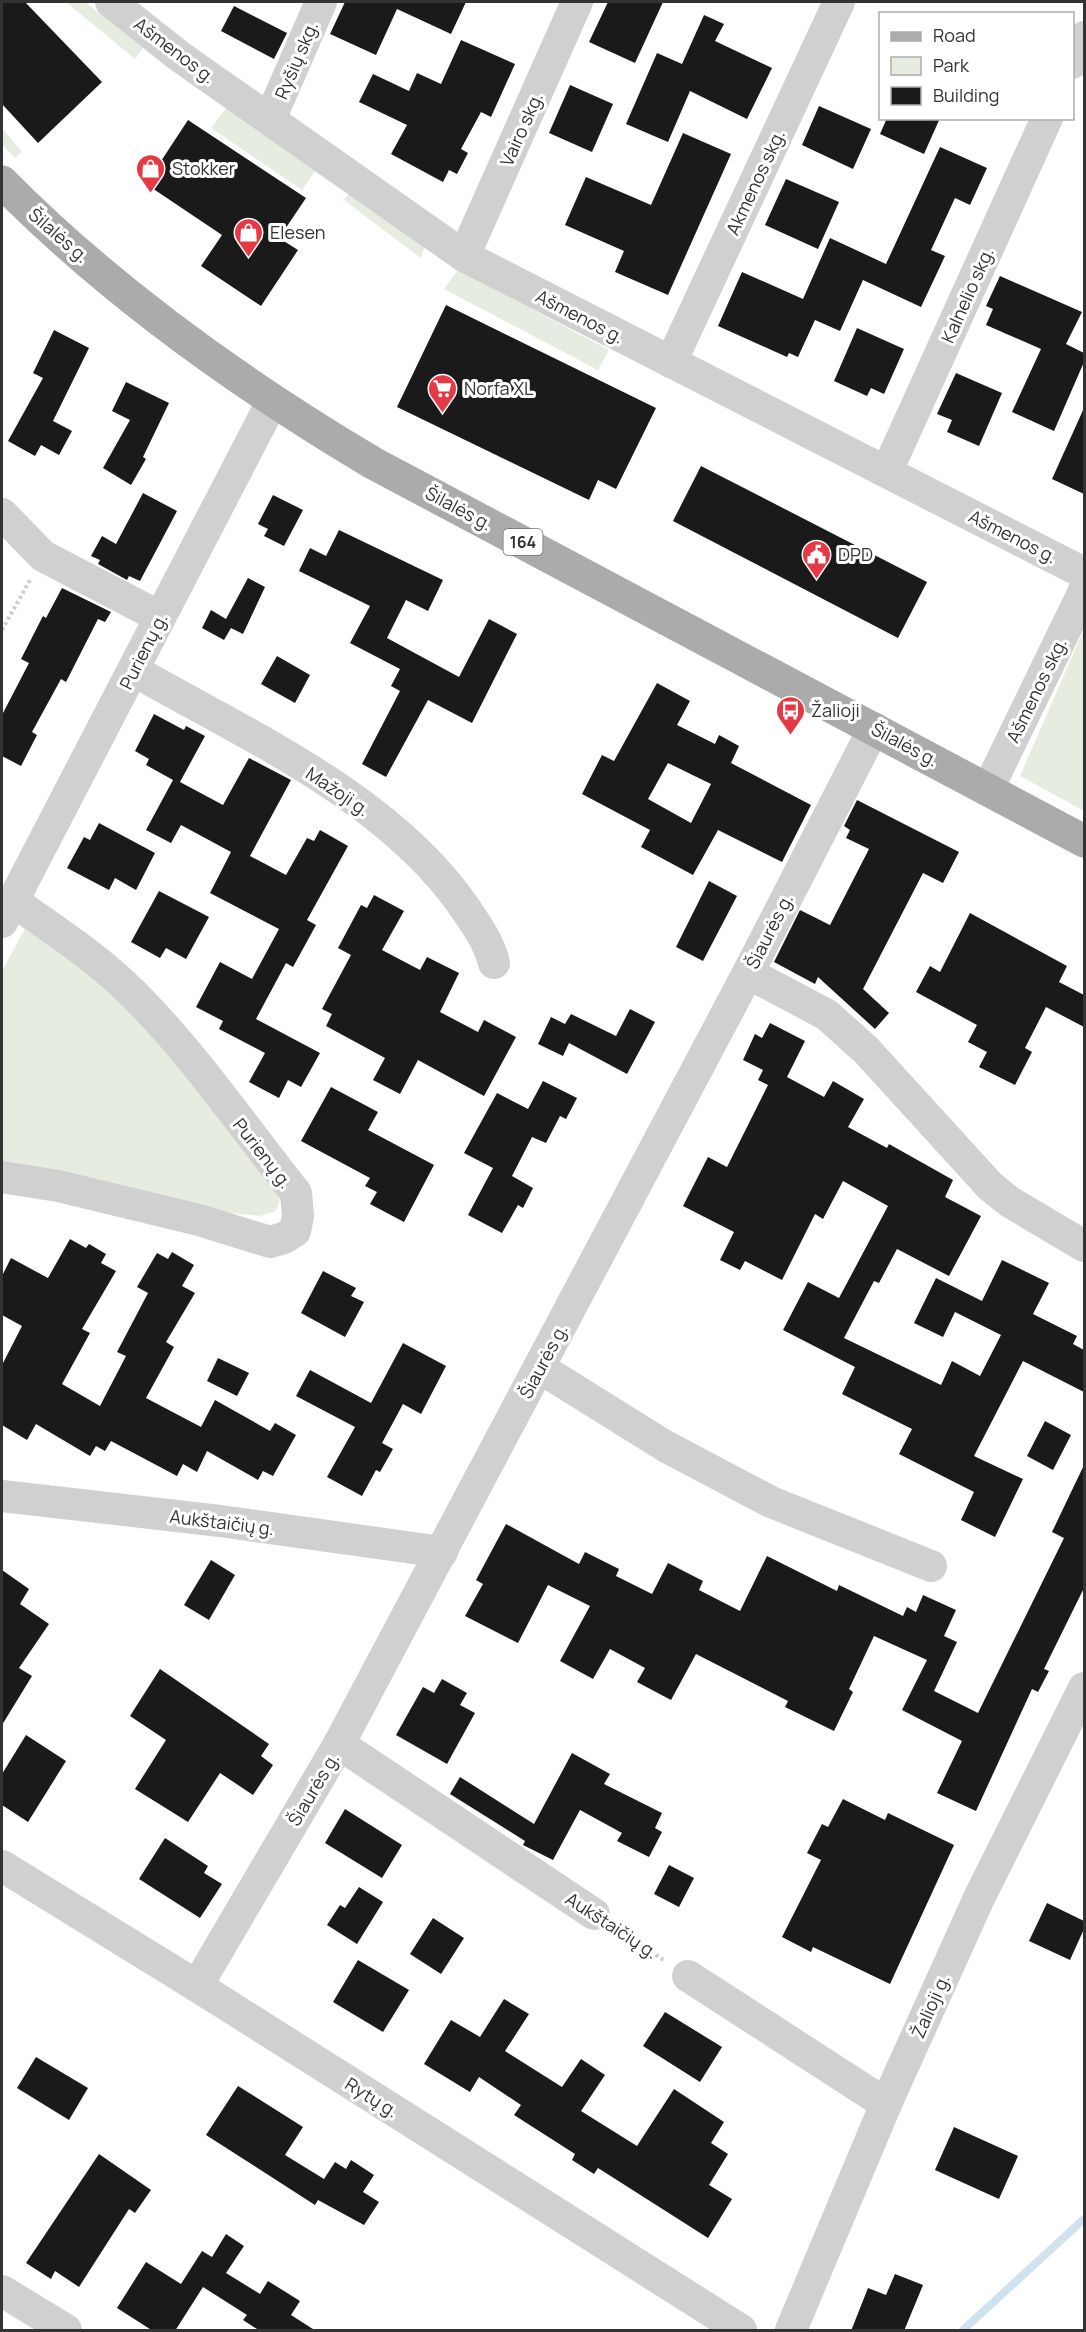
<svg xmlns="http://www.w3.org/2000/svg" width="1086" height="2332" font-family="Manrope,sans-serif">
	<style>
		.green { fill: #e6ecdf }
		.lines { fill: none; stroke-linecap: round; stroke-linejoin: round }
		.stream { stroke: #cfe2ee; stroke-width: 8 }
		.building { fill: #1a1a1a; fill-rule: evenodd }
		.path { stroke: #cdcdcd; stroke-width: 4; stroke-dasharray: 3 3; stroke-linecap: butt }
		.minor { stroke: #d0d0d0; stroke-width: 32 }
		.primary { stroke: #ababab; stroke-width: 33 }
		.labels { text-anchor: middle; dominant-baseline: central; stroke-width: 6; stroke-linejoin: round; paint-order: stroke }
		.shield { fill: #fff; stroke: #707070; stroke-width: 1.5 }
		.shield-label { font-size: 16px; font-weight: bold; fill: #333 }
		.street-label { font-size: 18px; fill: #333; stroke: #fff }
		.poi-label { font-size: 18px; fill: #333; stroke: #fff; text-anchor: start }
	</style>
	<rect width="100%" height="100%" fill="#fff"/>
	<!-- green -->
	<g class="green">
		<polygon points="66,2 85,2 143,48 135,59"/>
		<polygon points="227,107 317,168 302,190 211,128"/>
		<polygon points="2,129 22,151 15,158 2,144"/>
		<polygon points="351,191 425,245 421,258 344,200"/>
		<polygon points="458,270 609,350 598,370 444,289"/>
		<polygon points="1084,629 1084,811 1020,776"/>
		<path d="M28,923C53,942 82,959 105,981C168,1039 236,1126 280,1199L276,1211L260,1216L212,1211L2,1163V971Z"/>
	</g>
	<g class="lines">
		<!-- stream -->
		<polyline class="stream" points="963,2330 1084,2219"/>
	</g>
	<!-- building -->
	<g class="building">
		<polygon points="2,2 25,2 102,82 38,143 2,104"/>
		<polygon points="345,2 466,2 451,34 397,9 376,55 330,34"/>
		<polygon points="608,2 663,2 635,63 589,42"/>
		<polygon points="234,6 287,33 274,59 221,31"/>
		<polygon points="704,15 724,24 715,41 772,68 747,119 690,91 668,142 626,124 657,53 682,64"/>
		<polygon points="461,40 515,64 491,117 481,112 461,149 468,153 457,174 449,170 443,182 391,154 407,125 359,102 373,74 409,91 417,73 441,84"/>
		<polygon points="570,85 613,104 592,152 549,133"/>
		<polygon points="819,106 871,129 853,169 802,145"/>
		<polygon points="887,118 940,118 924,154 880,134"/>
		<polygon points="188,120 306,198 279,238 298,250 261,306 201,266 222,235 146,184"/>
		<polygon points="683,133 731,154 668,295 615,272 624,251 565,225 586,177 651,205"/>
		<polygon points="940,147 987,168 970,205 955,198 931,250 945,256 921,307 863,280 840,331 815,320 798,357 789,353 787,357 718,326 742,272 803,299 830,238 886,264"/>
		<polygon points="786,179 839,202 818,249 765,225"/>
		<polygon points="1000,276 1082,312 1066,344 1084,353 1084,362 1054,431 1012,412 1041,349 986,325 993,309 986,306"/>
		<polygon points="446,305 656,408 616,489 598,480 589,500 397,407"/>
		<polygon points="857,328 904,349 884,394 871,388 867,396 834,381"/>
		<polygon points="54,330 89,348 53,421 72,431 59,455 41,445 35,456 8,441 43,378 33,373"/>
		<polygon points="956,373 1002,393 979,446 947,432 952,420 937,414"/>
		<polygon points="126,382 169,403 143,457 146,459 131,485 103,468 130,420 112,411"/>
		<polygon points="1084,408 1084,494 1052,479"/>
		<polygon points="701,466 927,582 898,638 673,521"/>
		<polygon points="143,493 177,511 140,581 129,576 127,580 98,564 100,560 91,556 102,536 116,544"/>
		<polygon points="273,495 303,510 284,546 264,536 268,529 258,524"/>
		<polygon points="339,530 443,580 428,611 406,600 387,638 459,677 489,619 517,634 472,723 428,700 386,777 362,764 400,691 391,686 400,669 350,643 370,606 299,571 310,548 326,556"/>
		<polygon points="248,578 265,587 243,634 231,628 224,640 202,628 211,610 226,619"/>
		<polygon points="62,588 111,612 105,622 98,619 66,682 61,679 32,732 37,735 21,766 2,756 2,715 29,663 21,659 43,616 46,618"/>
		<polygon points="277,656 310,675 295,703 261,684"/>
		<path d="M657,683L690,701L677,725L715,744L719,735L739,746L731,763L811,805L782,862L718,830L693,875L641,847L650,830L582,794L602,755L614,761ZM668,763L711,784L691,823L648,799Z"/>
		<polygon points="154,714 184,730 186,726 205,736 180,782 223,805 249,758 291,780 250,856 286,875 307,838 314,841 320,830 348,846 307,920 316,925 293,967 286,963 256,1019 320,1053 301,1087 288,1080 279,1098 249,1082 265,1053 219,1029 223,1021 196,1007 220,962 252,979 279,929 210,893 231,852 181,825 171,843 146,830 173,780 146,765 149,759 135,751"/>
		<polygon points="857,800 959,852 943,883 923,873 863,989 889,1013 875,1029 818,977 815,984 774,962 800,910 830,925 869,849 846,838 850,830 844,826"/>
		<polygon points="99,823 155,853 136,890 115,878 109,890 67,868 84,837 90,840"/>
		<polygon points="709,881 737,896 703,961 676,947"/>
		<polygon points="159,891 209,917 186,959 166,948 160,958 131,942"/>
		<polygon points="374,895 404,911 382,950 420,970 427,957 459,973 440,1012 478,1032 484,1020 516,1037 484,1096 418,1060 400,1094 373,1080 385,1058 326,1026 332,1014 322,1009 351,955 338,948 361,905 367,908"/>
		<polygon points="970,913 1067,966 1059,982 1084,995 1084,1027 1046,1007 1025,1048 1032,1052 1015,1085 979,1067 987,1052 968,1042 977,1025 916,992 930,966 940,972"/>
		<polygon points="630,1009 655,1022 627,1074 569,1043 563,1056 538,1044 551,1017 565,1024 571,1014 616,1036"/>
		<polygon points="770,1023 805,1041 787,1077 824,1097 833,1081 864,1099 848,1127 887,1148 889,1144 953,1180 945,1197 981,1216 949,1276 897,1249 879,1283 874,1281 844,1338 941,1385 952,1361 980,1376 1001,1335 955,1312 943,1337 914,1323 936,1278 982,1301 1002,1260 1049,1283 1033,1314 1077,1336 1073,1344 1084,1350 1084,1392 1023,1361 974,1456 1023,1479 995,1537 961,1520 974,1492 899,1454 912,1429 842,1394 855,1367 783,1330 808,1282 839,1298 888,1206 843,1181 823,1219 815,1214 782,1280 745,1261 740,1270 720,1260 734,1232 683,1206 708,1157 727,1167 768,1085 758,1080 763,1070 743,1060 755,1034 762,1038"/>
		<polygon points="543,1081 577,1098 566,1119 560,1116 546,1143 532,1137 512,1176 533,1188 523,1208 518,1205 502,1233 468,1215 493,1168 464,1153 497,1093 528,1109"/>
		<polygon points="331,1087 378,1112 368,1130 434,1165 404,1222 370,1204 377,1192 365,1186 370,1178 301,1141"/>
		<polygon points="70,1239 86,1248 89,1244 106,1254 101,1263 116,1271 82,1329 90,1333 62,1384 100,1406 126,1356 117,1352 148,1293 137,1287 157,1253 168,1259 172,1252 194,1265 182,1286 195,1293 166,1342 174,1347 146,1398 201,1427 215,1400 270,1431 275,1423 296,1435 273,1476 263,1471 258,1480 207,1451 197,1472 183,1464 177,1476 111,1441 105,1451 96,1446 90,1456 36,1424 27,1440 2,1425 2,1365 22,1326 2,1315 2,1276 11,1258 48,1278"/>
		<polygon points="323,1271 356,1288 351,1296 364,1302 345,1337 301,1313"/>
		<polygon points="403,1343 446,1366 421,1414 403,1404 382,1443 393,1449 380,1472 376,1470 362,1496 327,1477 355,1427 296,1396 310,1370 371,1403"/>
		<polygon points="218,1358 249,1373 237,1396 207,1381"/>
		<polygon points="1045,1421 1071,1435 1053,1470 1027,1456"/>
		<polygon points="1084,1465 1084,1588 1044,1669 1049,1671 1038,1692 1032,1689 976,1811 937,1793 962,1741 902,1710 927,1660 874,1636 849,1689 853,1692 834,1731 785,1707 788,1701 696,1654 671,1700 637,1682 645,1668 610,1649 593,1679 560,1661 590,1606 548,1585 518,1643 465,1616 483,1584 476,1580 506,1524 579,1564 585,1552 619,1569 616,1576 652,1594 668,1563 703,1581 699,1590 740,1611 767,1556 837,1591 839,1585 903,1616 907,1607 916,1612 923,1595 956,1610 944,1636 957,1642 934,1691 978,1713 1064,1538 1052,1532"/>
		<polygon points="211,1560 235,1575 209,1620 184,1605"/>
		<polygon points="2,1570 29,1589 20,1604 49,1624 19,1668 32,1676 2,1725"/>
		<polygon points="160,1669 269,1744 261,1756 273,1765 253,1795 220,1773 188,1822 135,1789 166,1740 130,1716"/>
		<polygon points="442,1679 467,1693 460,1705 475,1713 447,1764 396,1735 423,1687 434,1693"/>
		<polygon points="26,1735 66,1761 28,1822 2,1805 2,1774"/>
		<polygon points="572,1753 610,1774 604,1784 662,1813 655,1828 662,1832 649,1857 617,1841 622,1833 580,1810 553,1860 523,1845 525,1841 450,1794 460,1777 534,1824"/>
		<polygon points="843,1799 885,1820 888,1813 954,1845 890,1984 813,1947 811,1952 782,1937 821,1860 807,1853 822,1824 828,1827"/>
		<polygon points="345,1809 402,1845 382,1878 325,1843"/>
		<polygon points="165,1838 208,1866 204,1873 222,1884 200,1918 139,1879"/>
		<polygon points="669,1865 694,1878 679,1907 654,1894"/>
		<polygon points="359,1887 383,1902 357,1944 327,1925 340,1905 345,1908"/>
		<polygon points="1047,1903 1084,1921 1084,1929 1070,1960 1029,1941"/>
		<polygon points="433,1918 464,1938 441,1974 410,1954"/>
		<polygon points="358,1960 409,1990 383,2032 333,2002"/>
		<polygon points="504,1999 529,2014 505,2051 562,2087 581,2059 605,2075 581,2111 637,2146 674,2089 724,2122 711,2143 728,2154 709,2185 732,2199 708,2238 598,2168 594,2174 572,2160 575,2154 514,2115 521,2105 479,2077 470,2092 424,2064 451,2020 480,2037"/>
		<polygon points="665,2012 722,2047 700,2082 643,2046"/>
		<polygon points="36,2057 88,2088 69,2120 17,2088"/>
		<polygon points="238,2086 303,2127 285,2155 324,2179 335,2162 346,2169 351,2160 374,2175 363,2192 379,2202 364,2225 318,2200 315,2205 206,2135"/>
		<polygon points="954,2127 1018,2156 999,2199 935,2170"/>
		<polygon points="99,2154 151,2190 135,2213 129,2209 79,2287 55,2271 51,2279 26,2263"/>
		<polygon points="226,2234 244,2246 226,2273 260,2294 268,2281 300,2301 291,2315 316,2331 260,2331 243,2320 247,2315 203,2287 175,2331 153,2331 117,2308 146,2262 181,2284 202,2251 212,2257"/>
		<polygon points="895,2274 923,2285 904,2331 851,2331 868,2288 886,2295"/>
	</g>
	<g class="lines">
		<!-- path -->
		<g class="path">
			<polyline points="2,630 30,580"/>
			<polyline points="616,1928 665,1961"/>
		</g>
		<!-- minor -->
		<g class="minor">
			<polyline points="111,2 179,56 464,256 1084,573"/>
			<polyline points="1072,63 1084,37"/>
			<polyline points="270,119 321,2"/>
			<polyline points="464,256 577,2"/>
			<polyline points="671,362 839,2"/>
			<polyline points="887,471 1047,118"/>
			<polyline points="2,514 43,556 160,617"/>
			<path d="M133,670C248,736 392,799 467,911C479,929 489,943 494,963"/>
			<polyline points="988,789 1084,591"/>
			<polyline points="2,922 273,400"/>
			<polyline points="748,973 827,1015 866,1050 990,1186 1010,1202 1084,1246"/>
			<path d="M2,1177L58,1186L199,1220L270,1242L284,1238L295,1231L298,1216L296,1193C241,1124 186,1043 122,983C88,952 50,927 13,901"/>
			<polyline points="540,1368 665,1446 771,1502 931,1566"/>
			<polyline points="2,1496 220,1521 442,1552"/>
			<polyline points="339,1744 594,1914"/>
			<polyline points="2,1866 197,1986 741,2330"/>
			<polyline points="688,1976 886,2104"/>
			<polyline points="197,1986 339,1744 748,973 874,728"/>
			<polyline points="2,2291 66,2330"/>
			<polyline points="791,2330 886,2104 979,1898 1084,1688"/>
		</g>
		<!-- primary -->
		<path class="primary" d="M2,182C111,292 240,384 373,463L1084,841"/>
	</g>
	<!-- icons -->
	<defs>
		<symbol id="shop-pin" viewBox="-11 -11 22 30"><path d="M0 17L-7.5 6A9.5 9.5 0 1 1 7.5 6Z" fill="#e63946" stroke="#fff"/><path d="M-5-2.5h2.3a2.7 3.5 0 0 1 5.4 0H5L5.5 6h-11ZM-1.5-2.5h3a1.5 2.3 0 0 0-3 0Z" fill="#fff"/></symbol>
		<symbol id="supermarket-pin" viewBox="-11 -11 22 30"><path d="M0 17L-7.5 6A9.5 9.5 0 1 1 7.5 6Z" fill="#e63946" stroke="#fff"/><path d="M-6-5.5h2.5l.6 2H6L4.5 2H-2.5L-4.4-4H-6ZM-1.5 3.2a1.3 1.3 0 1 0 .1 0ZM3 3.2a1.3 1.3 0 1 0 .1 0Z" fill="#fff"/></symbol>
		<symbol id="civic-pin" viewBox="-11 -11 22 30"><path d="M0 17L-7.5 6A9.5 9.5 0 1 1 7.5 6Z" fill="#e63946" stroke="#fff"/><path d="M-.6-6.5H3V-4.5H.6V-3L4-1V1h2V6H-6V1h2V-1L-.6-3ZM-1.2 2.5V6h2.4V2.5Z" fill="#fff"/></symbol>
		<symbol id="bus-pin" viewBox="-11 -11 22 30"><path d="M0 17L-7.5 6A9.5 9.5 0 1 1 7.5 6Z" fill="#e63946" stroke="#fff"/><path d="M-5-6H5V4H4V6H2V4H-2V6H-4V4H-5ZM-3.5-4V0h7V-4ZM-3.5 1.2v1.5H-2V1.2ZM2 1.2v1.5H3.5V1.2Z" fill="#fff"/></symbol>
	</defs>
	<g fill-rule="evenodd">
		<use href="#shop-pin" x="134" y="152" width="33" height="45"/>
		<use href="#shop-pin" x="232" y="216" width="33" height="45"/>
		<use href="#supermarket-pin" x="426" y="372" width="33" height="45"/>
		<use href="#civic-pin" x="800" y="538" width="33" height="45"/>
		<use href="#bus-pin" x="774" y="694" width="33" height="45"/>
	</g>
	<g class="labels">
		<!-- shield labels -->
		<rect class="shield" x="503.5" y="529" width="39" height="26" rx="4.5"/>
		<g class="shield-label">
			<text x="523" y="542">164</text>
		</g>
		<!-- street labels -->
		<g class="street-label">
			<text transform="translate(175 50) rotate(37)">Ašmenos g.</text>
			<text transform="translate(296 60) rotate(-67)">Ryšių skg.</text>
			<text transform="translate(521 129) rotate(-66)">Vairo skg.</text>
			<text transform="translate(755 182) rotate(-65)">Akmenos skg.</text>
			<text transform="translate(59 235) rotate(41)">Šilalės g.</text>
			<text transform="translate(967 295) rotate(-66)">Kalnelio skg.</text>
			<text transform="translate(580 316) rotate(27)">Ašmenos g.</text>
			<text transform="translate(459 508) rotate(28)">Šilalės g.</text>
			<text transform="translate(1013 536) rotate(27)">Ašmenos g.</text>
			<text transform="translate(143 651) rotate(-63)">Purienų g.</text>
			<text transform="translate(1036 690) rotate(-64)">Ašmenos skg.</text>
			<text transform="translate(905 744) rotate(28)">Šilalės g.</text>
			<text transform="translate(338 791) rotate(34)">Mažoji g.</text>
			<text transform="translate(769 931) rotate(-63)">Šiaurės g.</text>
			<text transform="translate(263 1153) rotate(52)">Purienų g.</text>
			<text transform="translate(543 1361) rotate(-62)">Šiaurės g.</text>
			<text transform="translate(222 1522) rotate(7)">Aukštaičių g.</text>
			<text transform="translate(313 1789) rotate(-59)">Šiaurės g.</text>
			<text transform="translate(612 1925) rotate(33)">Aukštaičių g.</text>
			<text transform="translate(930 2006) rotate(-66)">Žalioji g.</text>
			<text transform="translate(372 2097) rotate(32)">Rytų g.</text>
		</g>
		<!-- poi labels -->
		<g class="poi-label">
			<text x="172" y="168">Stokker</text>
			<text x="270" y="232">Elesen</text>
			<text x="464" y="388">Norfa XL</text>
			<text x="838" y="554">DPD</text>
			<text x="811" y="710">Žalioji</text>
		</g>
	</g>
	<!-- border -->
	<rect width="1086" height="2332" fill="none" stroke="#333333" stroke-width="6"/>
	<!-- legend -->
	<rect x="879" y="12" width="195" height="108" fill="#ffffff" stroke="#adadad" stroke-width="1.5"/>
	<rect x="891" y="32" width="30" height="9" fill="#ababab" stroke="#adadad" stroke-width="1.5"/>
	<text x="933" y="42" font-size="18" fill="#333333">Road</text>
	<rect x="891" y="57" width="30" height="18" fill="#e6ecdf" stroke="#adadad" stroke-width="1.5"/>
	<text x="933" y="72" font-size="18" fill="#333333">Park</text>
	<rect x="891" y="87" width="30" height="18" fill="#1a1a1a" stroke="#adadad" stroke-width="1.5"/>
	<text x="933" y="102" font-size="18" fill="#333333">Building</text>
</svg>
